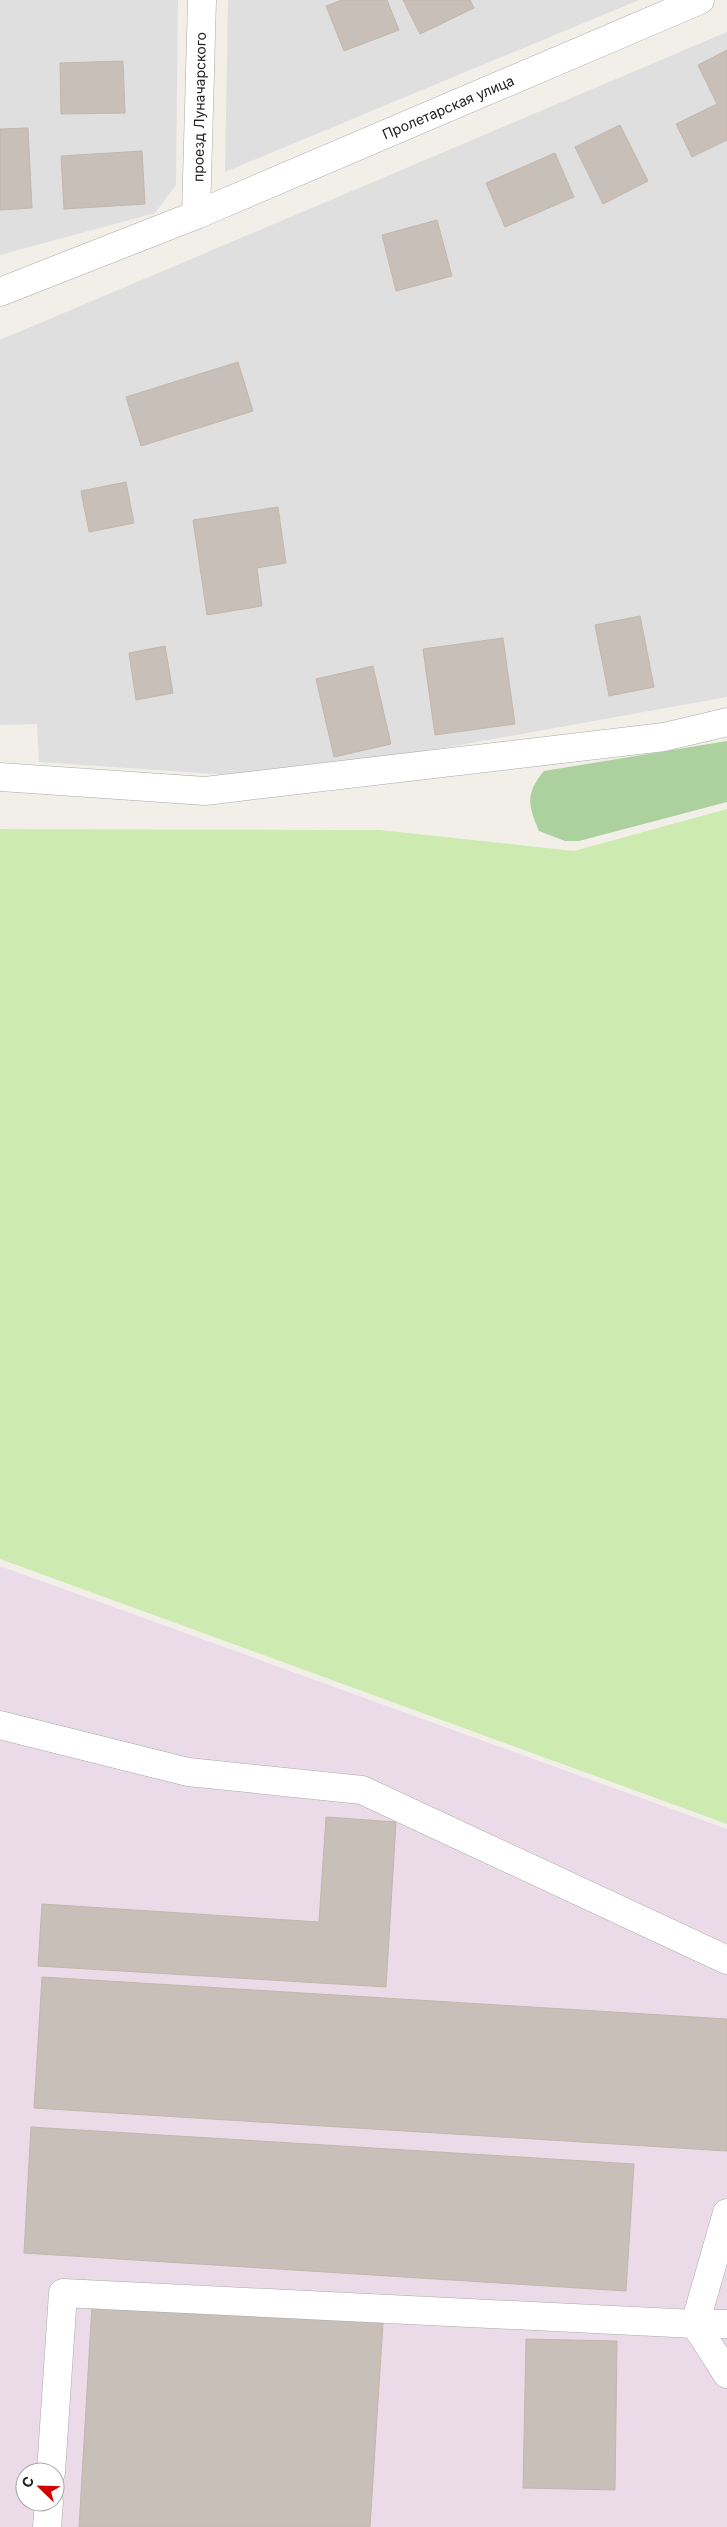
<svg xmlns="http://www.w3.org/2000/svg" width="727" height="2527" font-family="Inter,sans-serif">
	<style>
		.residential { fill: #e0dfdf }
		.industrial { fill: #ebdbe8; fill-rule: evenodd }
		.grass { fill: #cdebb0 }
		.forest { fill: #add19e }
		.building { fill: #c7bfb8; stroke: #c4b6ab }
		.lines { fill: none; stroke-linecap: round; stroke-linejoin: round }
		.minor-casing { stroke: #a9a9a9; stroke-width: 29 }
		.minor { stroke: #fff; stroke-width: 28 }
		.labels { text-anchor: middle; dominant-baseline: central; stroke-width: 4; stroke-linejoin: round; paint-order: stroke }
		.street-label { font-size: 14px; fill: #222; stroke: #fff }
	</style>
	<rect width="100%" height="100%" fill="#f2efe9"/>
	<!-- residential -->
	<g class="residential">
		<polygon points="0,0 178,0 176,185 155,213 0,255"/>
		<polygon points="228,0 639,0 225,172"/>
		<polygon points="727,32 727,697 427,751 230,775 39,762 37,724 0,725 0,340"/>
	</g>
	<!-- industrial -->
	<path class="industrial" d="M0,1566L727,1829V2527H0ZM25,2472H55V2502H25Z"/>
	<!-- grass -->
	<polygon class="grass" points="727,809 727,1824 0,1559 0,829 380,830 574,851"/>
	<!-- forest -->
	<path class="forest" d="M727,741V802L579,841H565L539,831C528,805 525,794 544,771Z"/>
	<!-- building -->
	<g class="building">
		<polygon points="342,0 387,0 399,30 344,51 326,6"/>
		<polygon points="403,0 470,0 474,8 420,34"/>
		<polygon points="727,50 727,140 692,157 676,124 717,104 698,65"/>
		<polygon points="123,61 125,113 61,114 60,63"/>
		<polygon points="620,125 648,181 603,204 575,147"/>
		<polygon points="28,128 32,208 0,210 0,129"/>
		<polygon points="142,151 145,204 64,209 61,156"/>
		<polygon points="555,153 574,197 505,227 486,183"/>
		<polygon points="437,220 452,276 396,291 382,235"/>
		<polygon points="238,362 253,411 141,446 126,397"/>
		<polygon points="126,482 134,523 89,532 81,491"/>
		<polygon points="278,507 286,563 257,568 262,606 207,615 193,520"/>
		<polygon points="640,616 654,687 609,696 595,625"/>
		<polygon points="503,638 515,724 435,735 423,649"/>
		<polygon points="165,646 173,693 136,700 129,653"/>
		<polygon points="373,666 391,744 334,757 316,679"/>
		<polygon points="326,1817 396,1822 386,1987 38,1966 42,1904 319,1922"/>
		<polygon points="42,1977 727,2019 727,2151 34,2108"/>
		<polygon points="31,2127 634,2164 626,2291 24,2253"/>
		<polygon points="92,2305 383,2323 370,2527 79,2527"/>
		<polygon points="526,2339 617,2341 615,2490 523,2488"/>
	</g>
	<g class="lines">
		<defs>
			<g id="minor">
				<polyline points="196,215 202,0"/>
				<polyline points="0,292 196,215 700,0"/>
				<polyline points="0,777 205,791 664,737 727,722"/>
				<polyline points="0,1725 188,1772 362,1790 727,1960"/>
				<polyline points="695,2324 727,2374"/>
				<polyline points="695,2324 727,2324"/>
				<polyline points="51,2472 63,2293 695,2324 727,2213"/>
				<polyline points="47,2527 49,2502"/>
			</g>
		</defs>
		<!-- minor casing -->
		<use href="#minor" class="minor-casing"/>
		<!-- minor -->
		<use href="#minor" class="minor"/>
	</g>
	<g class="labels">
		<!-- street labels -->
		<g class="street-label">
			<text transform="translate(199 107) rotate(-89)">проезд Луначарского</text>
			<text transform="translate(448 107) rotate(-23)">Пролетарская улица</text>
		</g>
	</g>
	<!-- north arrow -->
	<g transform="translate(40 2487) rotate(293)"><circle r="24" fill="#ffffff" stroke="#a7a7a7"/>
	<path d="M0-4L9 19L0 12L-9 19Z" fill="#d40000"/>
	<text y="-8" font-size="14" font-weight="bold" text-anchor="middle" fill="#222222">С</text>
	</g>
</svg>
